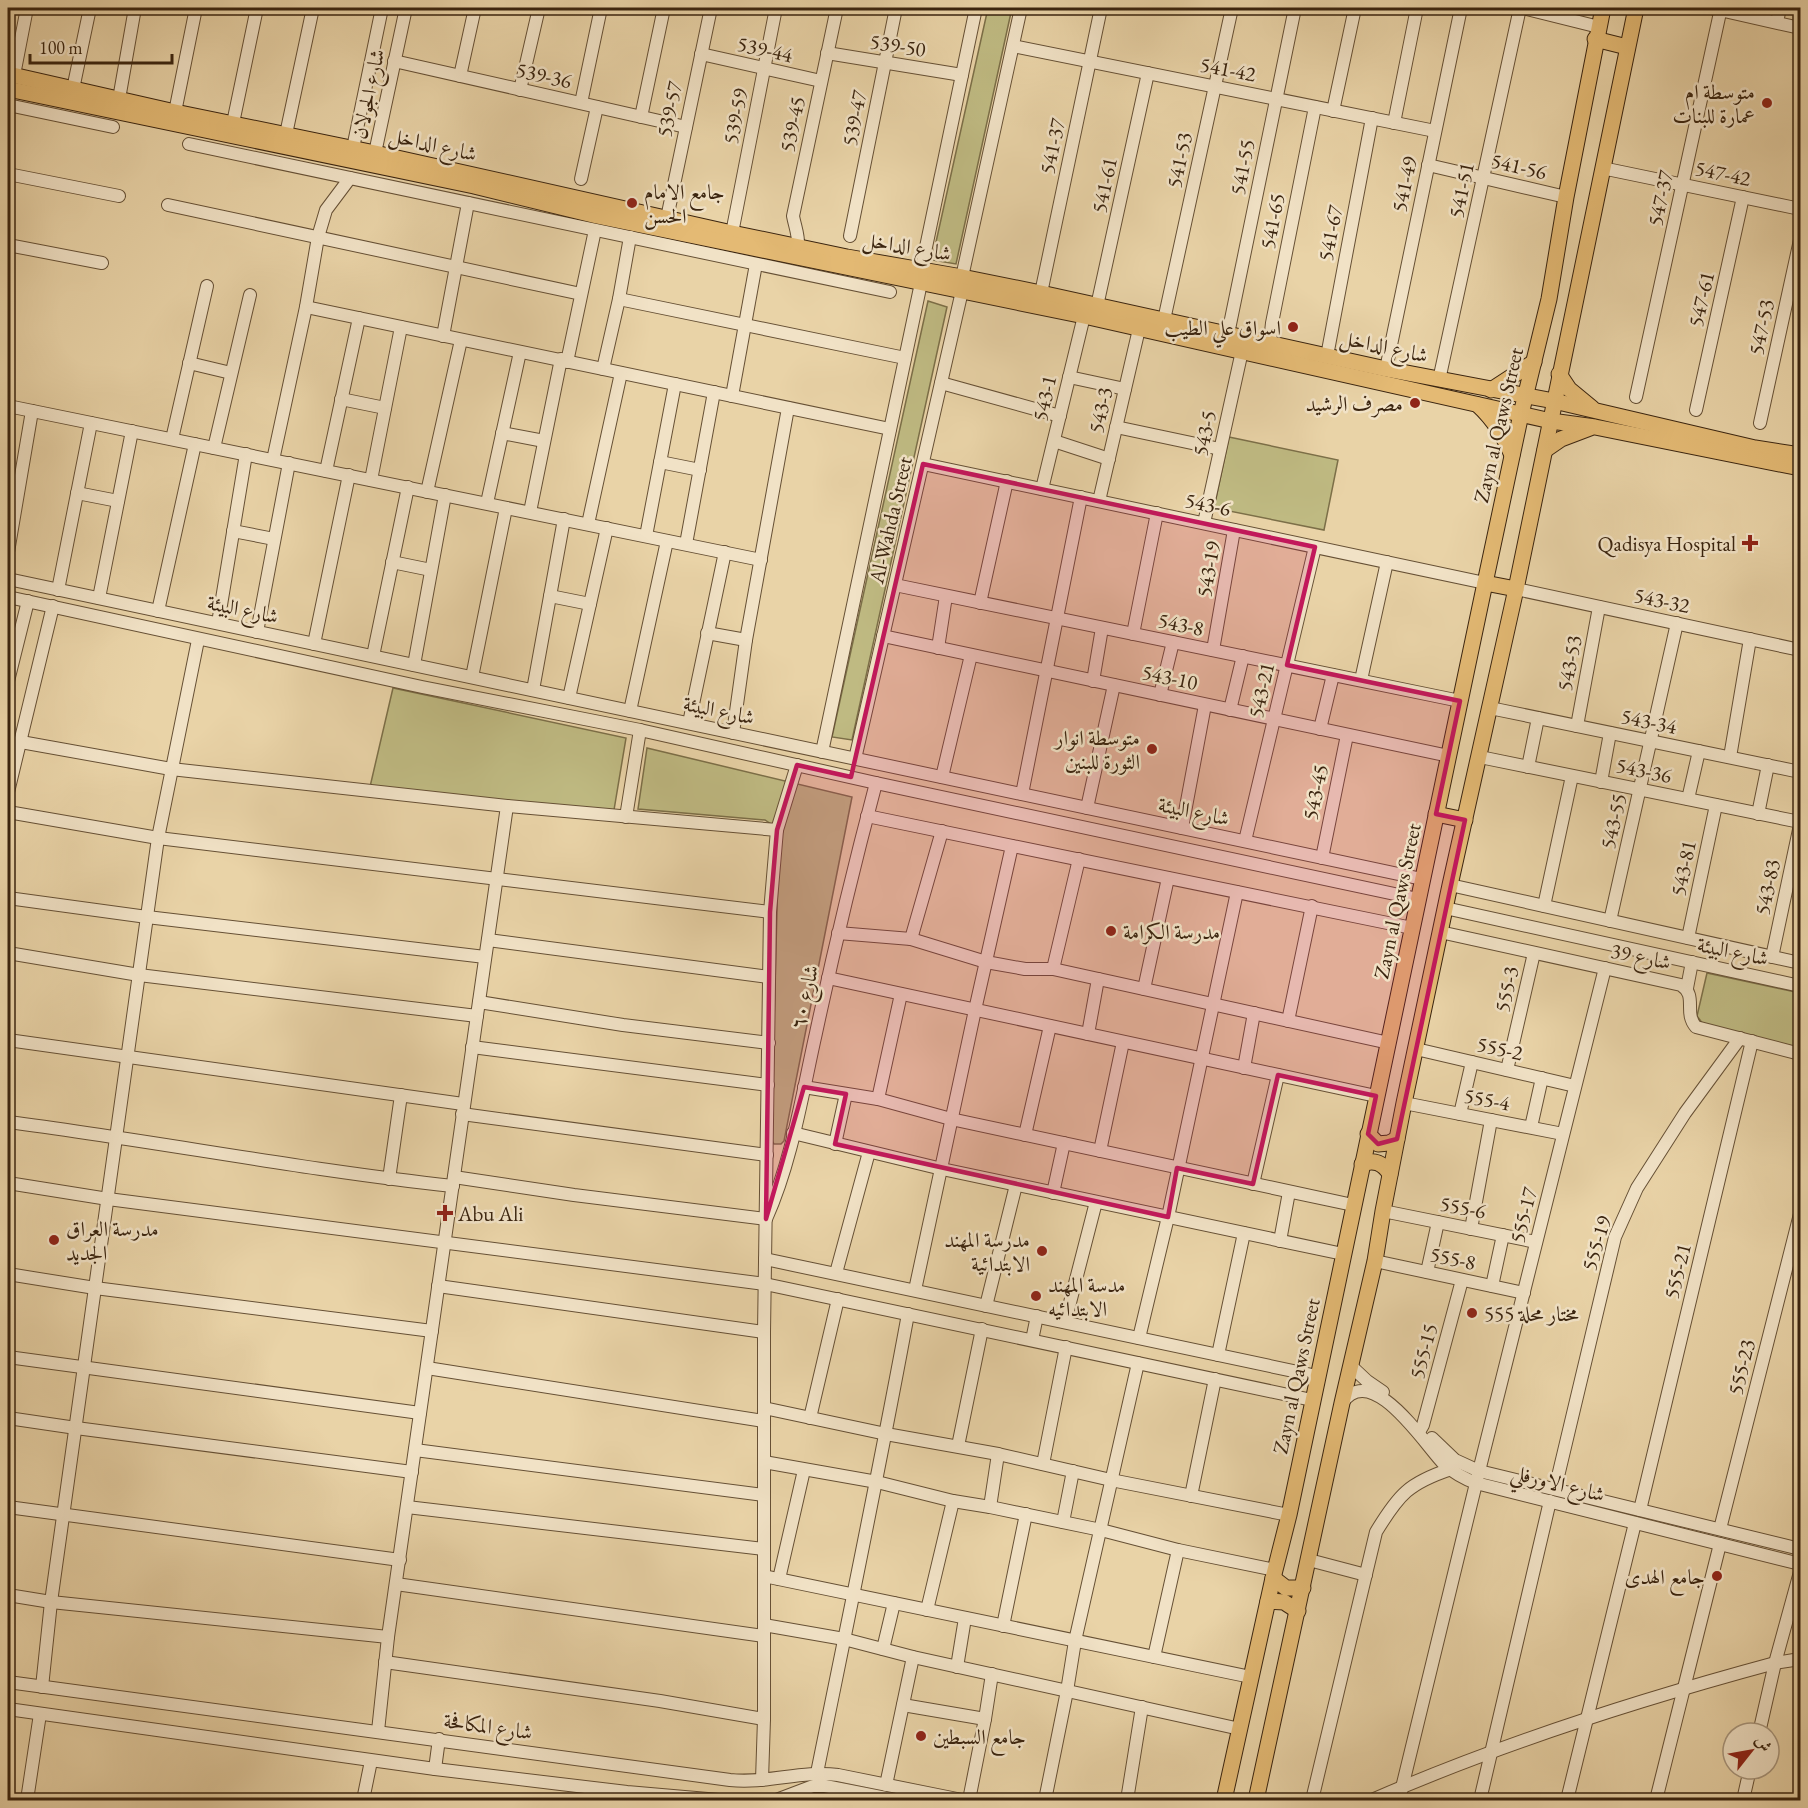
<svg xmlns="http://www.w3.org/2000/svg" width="1808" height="1808" font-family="'EB Garamond',Amiri,serif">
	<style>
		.green { fill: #bfba82; stroke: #7c6f48; stroke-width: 1.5 }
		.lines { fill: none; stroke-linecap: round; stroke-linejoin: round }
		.minor-casing { stroke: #665035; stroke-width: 14 }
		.major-casing { stroke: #3a240f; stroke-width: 17 }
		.minor { stroke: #f1e2c6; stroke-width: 12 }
		.major { stroke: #e4ba74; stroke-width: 15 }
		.marked { fill: #c2185b; fill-opacity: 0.2; stroke: #c2185b; stroke-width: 4.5; stroke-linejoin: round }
		.poi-dot { fill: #8f2418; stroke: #f1e2c6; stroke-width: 2 }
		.labels { text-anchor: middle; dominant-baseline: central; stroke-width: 5; stroke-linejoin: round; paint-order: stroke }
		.street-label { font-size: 21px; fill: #3a240f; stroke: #f1e2c6 }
		.poi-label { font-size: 21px; fill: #3a240f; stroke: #f1e2c6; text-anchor: end }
	</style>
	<rect width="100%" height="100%" fill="#e9d3a7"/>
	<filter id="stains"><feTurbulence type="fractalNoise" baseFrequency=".00333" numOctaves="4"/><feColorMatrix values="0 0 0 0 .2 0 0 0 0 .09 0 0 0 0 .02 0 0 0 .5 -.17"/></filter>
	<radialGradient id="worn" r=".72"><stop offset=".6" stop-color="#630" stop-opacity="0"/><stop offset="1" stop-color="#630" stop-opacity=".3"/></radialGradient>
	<!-- green -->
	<g class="green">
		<polygon points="988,8 1012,8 956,264 932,260"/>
		<polygon points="928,301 947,307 852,740 832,737"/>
		<polygon points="1229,437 1338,460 1324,530 1214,508"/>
		<polygon points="393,688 626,738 613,816 369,791"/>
		<polygon points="647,748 852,797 784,1141 781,1144 774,1144 772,1141 771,1136 779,835 771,824 765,820 638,809"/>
		<polygon points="1707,973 1800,993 1800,1048 1703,1024 1697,1016"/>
	</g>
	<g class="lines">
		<defs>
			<g id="minor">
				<polyline points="1523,8 1599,27"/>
				<polyline points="1711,8 1800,28"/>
				<polyline points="1777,22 1780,8"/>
				<polyline points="1013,46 1435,131"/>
				<polyline points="827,53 962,75"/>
				<polyline points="701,54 821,81"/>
				<polyline points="394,61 686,127"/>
				<polyline points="14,75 27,8"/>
				<polyline points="460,76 475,8"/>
				<polyline points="73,89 90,8"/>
				<polyline points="520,90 539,8"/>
				<polyline points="119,99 135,8"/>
				<polyline points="581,103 601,8"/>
				<polyline points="8,105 113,127"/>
				<polyline points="1333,111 1355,8"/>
				<polyline points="175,112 196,8"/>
				<polyline points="641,117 664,8"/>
				<polyline points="233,123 257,8"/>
				<polyline points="1394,123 1417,8"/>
				<polyline points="286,134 313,8"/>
				<polyline points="189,144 890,292"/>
				<polyline points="353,148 382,8"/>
				<polyline points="375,153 406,8"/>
				<polyline points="1428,165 1566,197"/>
				<polyline points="1602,168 1800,209"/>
				<polyline points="8,174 119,196"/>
				<polyline points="581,179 597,107"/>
				<polyline points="168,205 581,294"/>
				<polyline points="667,218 711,8"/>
				<polyline points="732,233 776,8"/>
				<polyline points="850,236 896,8"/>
				<polyline points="8,245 102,263"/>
				<path d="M798,247C799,235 795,227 793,216L837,8"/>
				<polyline points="921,271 976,8"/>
				<polyline points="962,277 1021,8"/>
				<polyline points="1041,293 1101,8"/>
				<polyline points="619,299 905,358"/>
				<polyline points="1097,306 1148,73"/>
				<polyline points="306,307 890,429"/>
				<polyline points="1164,320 1232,8"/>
				<polyline points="1228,334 1295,8"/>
				<polyline points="443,336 468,203"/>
				<polyline points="1270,342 1272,323 1315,107"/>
				<polyline points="1327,356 1372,118"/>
				<polyline points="567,362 595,230"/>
				<polyline points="189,363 231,373"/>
				<polyline points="603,369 619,299 630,237"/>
				<polyline points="1386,369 1461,8"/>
				<polyline points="1069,377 1125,389"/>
				<polyline points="1439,380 1520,8"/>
				<polyline points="941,383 1060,416"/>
				<polyline points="732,396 756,264"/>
				<polyline points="1636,397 1721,8"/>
				<polyline points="341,399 385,408"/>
				<polyline points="8,406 761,560"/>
				<polyline points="1696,410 1743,197"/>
				<polyline points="1760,423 1800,240"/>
				<polyline points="1116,427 1220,449"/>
				<polyline points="502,433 544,441"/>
				<polyline points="172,439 207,286"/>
				<polyline points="1054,441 1109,459"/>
				<polyline points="214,448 250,295"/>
				<polyline points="273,460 306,307 318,237 326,210 350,178"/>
				<polyline points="660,462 700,470"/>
				<polyline points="923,464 1485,583"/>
				<polyline points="326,471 359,318"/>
				<polyline points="371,480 401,327"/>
				<polyline points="1042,489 1084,316"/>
				<polyline points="427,492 461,340"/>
				<polyline points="77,493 118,501"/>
				<polyline points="1099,501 1139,329"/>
				<polyline points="487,503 520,352"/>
				<polyline points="530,512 561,359"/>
				<polyline points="1204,523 1242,351"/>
				<polyline points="588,524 621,373"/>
				<polyline points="233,531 274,539"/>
				<polyline points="646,536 675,384"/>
				<polyline points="686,544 714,392"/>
				<polyline points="8,552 32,411"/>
				<polyline points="392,562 431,570"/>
				<polyline points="8,579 1422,879"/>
				<polyline points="895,585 1460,701"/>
				<polyline points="1516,589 1800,650"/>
				<polyline points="58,590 91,423"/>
				<polyline points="550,596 590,604"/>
				<polyline points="8,597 422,687 640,730 876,783 1418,899"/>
				<polyline points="99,598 132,431"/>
				<polyline points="980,603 1007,481"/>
				<polyline points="158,611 195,444"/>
				<polyline points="218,623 246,454"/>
				<polyline points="257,632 289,463"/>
				<polyline points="707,633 746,640"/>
				<polyline points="1133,634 1157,513"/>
				<polyline points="883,636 1449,756"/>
				<polyline points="314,644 349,475"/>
				<polyline points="938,648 946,596"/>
				<polyline points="1213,650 1234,530"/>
				<polyline points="373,656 408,487"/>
				<polyline points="414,665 445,495"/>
				<polyline points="472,677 506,508"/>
				<polyline points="1361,680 1387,562"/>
				<polyline points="8,681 28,601"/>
				<polyline points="1093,681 1102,628"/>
				<polyline points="533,690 564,519"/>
				<polyline points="1160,695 1173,642"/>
				<polyline points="569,698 607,528"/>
				<polyline points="1490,708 1800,772"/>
				<polyline points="1230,710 1243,656"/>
				<polyline points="630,711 667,541"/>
				<polyline points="689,723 725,552"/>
				<polyline points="1577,726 1599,607"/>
				<polyline points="1320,729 1333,675"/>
				<polyline points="733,733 746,640 788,408"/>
				<polyline points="21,742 171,769 507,806 777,830 770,912 764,1332 764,1719 762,1780"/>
				<polyline points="822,752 921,283"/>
				<polyline points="1480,757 1800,822"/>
				<polyline points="1730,757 1750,639"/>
				<polyline points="855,759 962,291"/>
				<polyline points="1528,767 1538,718"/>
				<polyline points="942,777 971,655"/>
				<polyline points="1601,782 1610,733"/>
				<polyline points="8,792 53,606"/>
				<polyline points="1022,794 1081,497"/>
				<polyline points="1688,799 1699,751"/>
				<polyline points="1087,808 1114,685"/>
				<polyline points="8,812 158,838 770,912"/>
				<polyline points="1758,814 1768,765"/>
				<polyline points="867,816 1412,928"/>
				<polyline points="626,817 640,730"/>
				<polyline points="1182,828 1205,705"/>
				<polyline points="777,830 797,765"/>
				<polyline points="1245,841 1315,547"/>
				<polyline points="1322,858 1347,735"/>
				<polyline points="1450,885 1800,963"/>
				<polyline points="8,898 147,917 485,957"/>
				<polyline points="1544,906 1572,776"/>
				<polyline points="1445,908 1800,986"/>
				<polyline points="1610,921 1677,623"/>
				<path d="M1440,932L1681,985C1698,996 1683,1012 1696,1027L1800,1054"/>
				<polyline points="838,933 911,939 986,962 1025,969 1053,969 1389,1043"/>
				<polyline points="1688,938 1716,805"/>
				<polyline points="911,939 942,831"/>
				<polyline points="488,940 769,977"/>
				<polyline points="8,953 139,975 477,1016"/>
				<polyline points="1772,957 1800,825"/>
				<polyline points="1053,969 1079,859"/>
				<polyline points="828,978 1376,1096"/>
				<polyline points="1687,988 1692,962"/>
				<polyline points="1144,989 1168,878"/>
				<polyline points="479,1002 623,1025 769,1043"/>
				<polyline points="1288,1021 1312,906"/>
				<polyline points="1088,1034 1098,979"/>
				<polyline points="8,1040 463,1104"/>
				<polyline points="472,1047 768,1085"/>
				<polyline points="1416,1049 1575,1086"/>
				<polyline points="1244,1068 1254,1013"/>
				<polyline points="1507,1070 1534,953"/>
				<polyline points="804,1087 878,1099 951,1119 1353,1205"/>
				<polyline points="878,1099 901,994"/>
				<polyline points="1404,1103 1563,1134"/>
				<polyline points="462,1114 767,1155"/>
				<polyline points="1460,1114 1472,1062"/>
				<path d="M8,1122C156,1141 304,1170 453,1186"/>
				<polyline points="1531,1127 1542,1078"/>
				<polyline points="793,1133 942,1169 1343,1254"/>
				<polyline points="1025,1135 1050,1026"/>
				<polyline points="835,1144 846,1094"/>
				<polyline points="1100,1151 1123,1042"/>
				<path d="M454,1177L574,1195L766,1219C792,1161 802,1095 816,1033C834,949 854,866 876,783"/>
				<polyline points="389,1179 401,1095"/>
				<polyline points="8,1183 108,1199 765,1284 1312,1400"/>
				<polyline points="1253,1184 1278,1075"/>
				<polyline points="1053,1193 1064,1143"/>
				<polyline points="1383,1211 1536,1242"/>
				<polyline points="1471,1229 1491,1120"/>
				<polyline points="1280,1241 1289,1192"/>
				<polyline points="765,1259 1317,1376"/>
				<polyline points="1375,1261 1524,1293"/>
				<polyline points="1427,1272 1438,1222"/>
				<polyline points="836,1273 869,1152"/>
				<polyline points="8,1274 95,1288 432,1331"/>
				<polyline points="438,1286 764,1332"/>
				<polyline points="1492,1286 1503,1235"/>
				<polyline points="915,1290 975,1010 1012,846"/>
				<polyline points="986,1306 1016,1185"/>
				<polyline points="1065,1322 1096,1202"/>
				<polyline points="1139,1338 1168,1217 1237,892"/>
				<polyline points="1032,1340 1037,1316"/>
				<polyline points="1218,1355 1244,1233"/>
				<polyline points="8,1357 420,1413"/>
				<polyline points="1351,1366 1367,1381 1383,1392"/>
				<polyline points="427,1368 764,1421"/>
				<path d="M1342,1403C1372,1360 1425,1445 1444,1464C1453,1472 1465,1479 1476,1483L1800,1564"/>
				<polyline points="764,1408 886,1434 998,1454 1111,1480 1289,1515"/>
				<polyline points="8,1418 76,1428 412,1472"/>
				<polyline points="810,1418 838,1299"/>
				<polyline points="1419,1432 1423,1425 1462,1280"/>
				<polyline points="1432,1438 1455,1460 1479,1471 1800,1549"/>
				<polyline points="958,1446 982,1329"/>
				<polyline points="415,1450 764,1495"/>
				<polyline points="764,1462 877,1482 953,1501 990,1507 1101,1530 1178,1550 1275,1570"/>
				<polyline points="1043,1464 1066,1347"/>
				<polyline points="1555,1489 1615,1237 1637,1188 1685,1113 1740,1038"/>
				<polyline points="1191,1496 1215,1379"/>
				<polyline points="8,1507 400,1560"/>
				<polyline points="407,1507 764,1549"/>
				<polyline points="990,1507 998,1454"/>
				<polyline points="1640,1510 1752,1041"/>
				<polyline points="1063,1522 1073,1471"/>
				<polyline points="1720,1529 1800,1214"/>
				<polyline points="1309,1560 1366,1575"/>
				<polyline points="764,1576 1251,1677"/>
				<polyline points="779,1579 804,1470"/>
				<polyline points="396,1584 764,1636"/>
				<polyline points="8,1595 51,1602 388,1637"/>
				<polyline points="927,1610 953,1501"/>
				<polyline points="764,1625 844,1639 913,1657 1240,1729"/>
				<polyline points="1003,1626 1026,1514"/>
				<polyline points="883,1649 894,1603"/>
				<polyline points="1154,1657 1178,1550"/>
				<polyline points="385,1662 660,1701 764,1719"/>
				<polyline points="957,1667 965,1618"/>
				<path d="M8,1682L730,1780C767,1784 802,1770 838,1775L962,1800"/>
				<polyline points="42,1687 51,1602 158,838 198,640"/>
				<polyline points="903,1705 985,1719"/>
				<polyline points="8,1709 435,1769 627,1792 719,1800"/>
				<polyline points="378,1731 388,1637 507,806"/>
				<polyline points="1759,1733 1775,1663 1800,1572"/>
				<polyline points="435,1769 439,1739"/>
				<path d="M817,1773C848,1620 880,1467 908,1314"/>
				<polyline points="886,1785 913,1657"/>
				<polyline points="27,1800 40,1714"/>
				<polyline points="363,1800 371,1761"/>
				<polyline points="776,1800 813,1786 825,1786 896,1800"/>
				<polyline points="969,1800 985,1719 992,1674"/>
				<polyline points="1045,1800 1067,1691 1075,1641 1138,1363"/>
				<polyline points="1127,1800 1142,1707"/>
				<path d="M1312,1800L1376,1532C1399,1494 1409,1483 1451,1469L1453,1464"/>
				<path d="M1372,1800C1502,1743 1638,1700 1775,1663L1800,1659"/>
				<polyline points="1399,1800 1479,1471 1605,968"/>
				<polyline points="1480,1800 1550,1501"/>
				<polyline points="1567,1800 1635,1523"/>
				<polyline points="1656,1800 1720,1544"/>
				<polyline points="1743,1800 1750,1769"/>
			</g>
			<g id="major">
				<polyline points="1595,39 1627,47"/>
				<polyline points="8,74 175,112 375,153 732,233 847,257 962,277 1041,293 1386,369 1554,401 1755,448 1800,455"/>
				<polyline points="8,89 474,186 597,216 1084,316 1551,421 1595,427 1800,468"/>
				<polyline points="1559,374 1569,389 1592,408"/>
				<polyline points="1491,390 1534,362"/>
				<path d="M1478,405C1494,420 1503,435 1512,455"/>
				<polyline points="1545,450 1561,439 1590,428"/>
				<polyline points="1485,583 1516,589"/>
				<polyline points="1436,814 1465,820"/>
				<polyline points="1368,1134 1378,1144 1389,1143 1397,1139"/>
				<path d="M1362,1164C1374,1159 1383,1163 1390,1174"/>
				<polyline points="1273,1578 1286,1588 1303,1588"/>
				<polyline points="1268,1601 1284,1602 1298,1611"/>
				<polyline points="1224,1800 1273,1578 1289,1515 1485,583 1521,414 1549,299 1566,197 1603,8"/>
				<polyline points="1256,1800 1342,1403 1375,1261 1383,1211 1404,1103 1450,885 1516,589 1636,8"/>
			</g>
		</defs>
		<!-- minor casing -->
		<use href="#minor" class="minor-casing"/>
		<!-- major casing -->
		<use href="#major" class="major-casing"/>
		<!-- minor -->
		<use href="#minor" class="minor"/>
		<!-- major -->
		<use href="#major" class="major"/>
	</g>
	<!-- marked area -->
	<path class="marked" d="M923,464L1315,547L1287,665L1460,701L1436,814L1465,820L1397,1139L1378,1144L1368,1134L1376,1096L1278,1075L1253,1184L1177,1168L1168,1217L835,1144L846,1094L804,1087L766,1219L770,912L777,830L797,765L851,777Z"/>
	<!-- markers -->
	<g class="poi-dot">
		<circle cx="1767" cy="103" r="6"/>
		<circle cx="632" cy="203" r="6"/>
		<circle cx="1293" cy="327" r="6"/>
		<circle cx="1415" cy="403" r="6"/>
		<path d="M1747 534h6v6h6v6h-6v6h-6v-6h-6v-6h6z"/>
		<circle cx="1152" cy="749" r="6"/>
		<circle cx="1111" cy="931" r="6"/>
		<path d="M442 1204h6v6h6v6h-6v6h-6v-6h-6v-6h6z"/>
		<circle cx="54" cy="1240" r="6"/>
		<circle cx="1042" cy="1251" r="6"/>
		<circle cx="1036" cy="1296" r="6"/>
		<circle cx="1472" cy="1313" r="6"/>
		<circle cx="1717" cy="1576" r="6"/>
		<circle cx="921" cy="1736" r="6"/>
	</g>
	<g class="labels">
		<!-- street labels -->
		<g class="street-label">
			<text transform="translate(898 45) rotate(9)">539-50</text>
			<text transform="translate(765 49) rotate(13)">539-44</text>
			<text transform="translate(1228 69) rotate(11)">541-42</text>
			<text transform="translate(544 75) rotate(13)">539-36</text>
			<text transform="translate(368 94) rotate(-78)">شارع الجولان</text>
			<text transform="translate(669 109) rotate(-78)">539-57</text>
			<text transform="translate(735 116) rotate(-79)">539-59</text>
			<text transform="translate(854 118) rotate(-79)">539-47</text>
			<text transform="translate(792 124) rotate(-78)">539-45</text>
			<text transform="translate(433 144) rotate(13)">شارع الداخل</text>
			<text transform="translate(1052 146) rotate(-78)">541-37</text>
			<text transform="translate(1179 160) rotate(-78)">541-53</text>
			<text transform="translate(1519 166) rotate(13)">541-56</text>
			<text transform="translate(1242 167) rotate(-79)">541-55</text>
			<text transform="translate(1723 173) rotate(12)">547-42</text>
			<text transform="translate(1404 184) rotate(-78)">541-49</text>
			<text transform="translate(1104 185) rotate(-78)">541-61</text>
			<text transform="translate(1461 190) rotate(-78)">541-51</text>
			<text transform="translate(1660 198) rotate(-78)">547-37</text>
			<text transform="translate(1272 221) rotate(-79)">541-65</text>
			<text transform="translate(1330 233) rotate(-79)">541-67</text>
			<text transform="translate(907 246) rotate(10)">شارع الداخل</text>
			<text transform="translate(1701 299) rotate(-77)">547-61</text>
			<text transform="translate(1761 327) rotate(-78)">547-53</text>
			<text transform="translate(1384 346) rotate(12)">شارع الداخل</text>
			<text transform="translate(1044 398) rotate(-77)">543-1</text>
			<text transform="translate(1100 410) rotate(-77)">543-3</text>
			<text transform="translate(1498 425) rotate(-77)">Zayn al Qaws Street</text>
			<text transform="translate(1204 433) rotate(-78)">543-5</text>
			<text transform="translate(1208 504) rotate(12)">543-6</text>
			<text transform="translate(890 520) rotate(-77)">Al-Wahda Street</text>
			<text transform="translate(1208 569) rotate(-80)">543-19</text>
			<text transform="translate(1662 600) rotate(12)">543-32</text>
			<text transform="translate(243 609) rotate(12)">شارع البيئة</text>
			<text transform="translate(1181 624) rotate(12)">543-8</text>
			<text transform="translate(1569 663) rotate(-79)">543-53</text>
			<text transform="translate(1170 677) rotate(12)">543-10</text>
			<text transform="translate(1261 690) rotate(-77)">543-21</text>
			<text transform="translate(719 710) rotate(12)">شارع البيئة</text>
			<text transform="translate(1649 721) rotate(12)">543-34</text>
			<text transform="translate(1644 770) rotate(12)">543-36</text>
			<text transform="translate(1315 792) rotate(-78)">543-45</text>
			<text transform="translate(1194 811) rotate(12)">شارع البيئة</text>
			<text transform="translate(1613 821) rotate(-77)">543-55</text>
			<text transform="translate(1683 868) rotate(-78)">543-81</text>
			<text transform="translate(1767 887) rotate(-78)">543-83</text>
			<text transform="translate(1397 901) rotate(-78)">Zayn al Qaws Street</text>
			<text transform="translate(1733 951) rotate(12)">شارع البيئة</text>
			<text transform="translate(1641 956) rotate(12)">شارع 39</text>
			<text transform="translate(1506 989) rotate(-77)">555-3</text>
			<text transform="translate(804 997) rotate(-77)">شارع ٦٠</text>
			<text transform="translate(1500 1048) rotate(13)">555-2</text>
			<text transform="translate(1487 1099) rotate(11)">555-4</text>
			<text transform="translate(1463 1207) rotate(11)">555-6</text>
			<text transform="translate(1523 1215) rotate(-76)">555-17</text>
			<text transform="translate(1596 1243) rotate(-73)">555-19</text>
			<text transform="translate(1453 1258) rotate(12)">555-8</text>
			<text transform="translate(1677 1271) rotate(-76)">555-21</text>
			<text transform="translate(1423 1351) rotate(-75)">555-15</text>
			<text transform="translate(1741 1367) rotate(-76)">555-23</text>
			<text transform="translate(1296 1376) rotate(-78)">Zayn al Qaws Street</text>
			<text transform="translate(1558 1483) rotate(14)">شارع الاورفلي</text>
			<text transform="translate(488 1726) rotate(8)">شارع المكافحة</text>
		</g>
		<!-- poi labels -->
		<g class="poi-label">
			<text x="1755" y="91">متوسطة ام<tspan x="1755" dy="24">عمارة للبنات</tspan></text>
			<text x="644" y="191" text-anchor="start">جامع الامام<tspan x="644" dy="24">الحسن</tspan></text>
			<text x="1281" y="327">اسواق علي الطيب</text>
			<text x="1403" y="403">مصرف الرشيد</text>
			<text x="1736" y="543">Qadisya Hospital</text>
			<text x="1140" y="737">متوسطة انوار<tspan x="1140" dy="24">الثورة للبنين</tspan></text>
			<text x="1123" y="931" text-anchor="start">مدرسة الكرامة</text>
			<text x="458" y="1213" text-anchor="start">Abu Ali</text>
			<text x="66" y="1228" text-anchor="start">مدرسة العراق<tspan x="66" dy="24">الجديد</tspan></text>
			<text x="1030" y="1239">مدرسة المهند<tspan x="1030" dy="24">الابتدائية</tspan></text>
			<text x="1048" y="1284" text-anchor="start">مدسة المهند<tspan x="1048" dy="24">الابتدائيه</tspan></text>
			<text x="1484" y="1313" text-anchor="start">مختار محلة 555</text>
			<text x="1705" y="1576">جامع الهدى</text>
			<text x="933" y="1736" text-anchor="start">جامع السبطين</text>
		</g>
	</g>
	<!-- margin -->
	<rect width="1808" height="1808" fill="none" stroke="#e9d3a7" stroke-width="30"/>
	<rect x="9" y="9" width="1790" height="1790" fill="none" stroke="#3a240f" stroke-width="3"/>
	<rect x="15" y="15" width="1778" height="1778" fill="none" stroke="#3a240f" stroke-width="1.5"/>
	<!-- north arrow -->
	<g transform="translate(1751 1751) rotate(59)"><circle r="28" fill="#f1e2c6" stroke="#a8967d" stroke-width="1.5"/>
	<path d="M0-4.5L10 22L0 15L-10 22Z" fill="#8f2418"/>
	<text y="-9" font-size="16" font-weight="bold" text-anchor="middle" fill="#3a240f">ش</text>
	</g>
	<!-- scale -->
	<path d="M30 54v9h142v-9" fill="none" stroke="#3a240f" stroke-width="3"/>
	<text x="39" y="54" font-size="18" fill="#3a240f" stroke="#f1e2c6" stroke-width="4.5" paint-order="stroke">100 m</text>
	<rect width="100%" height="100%" filter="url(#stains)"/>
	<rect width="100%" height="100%" fill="url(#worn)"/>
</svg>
